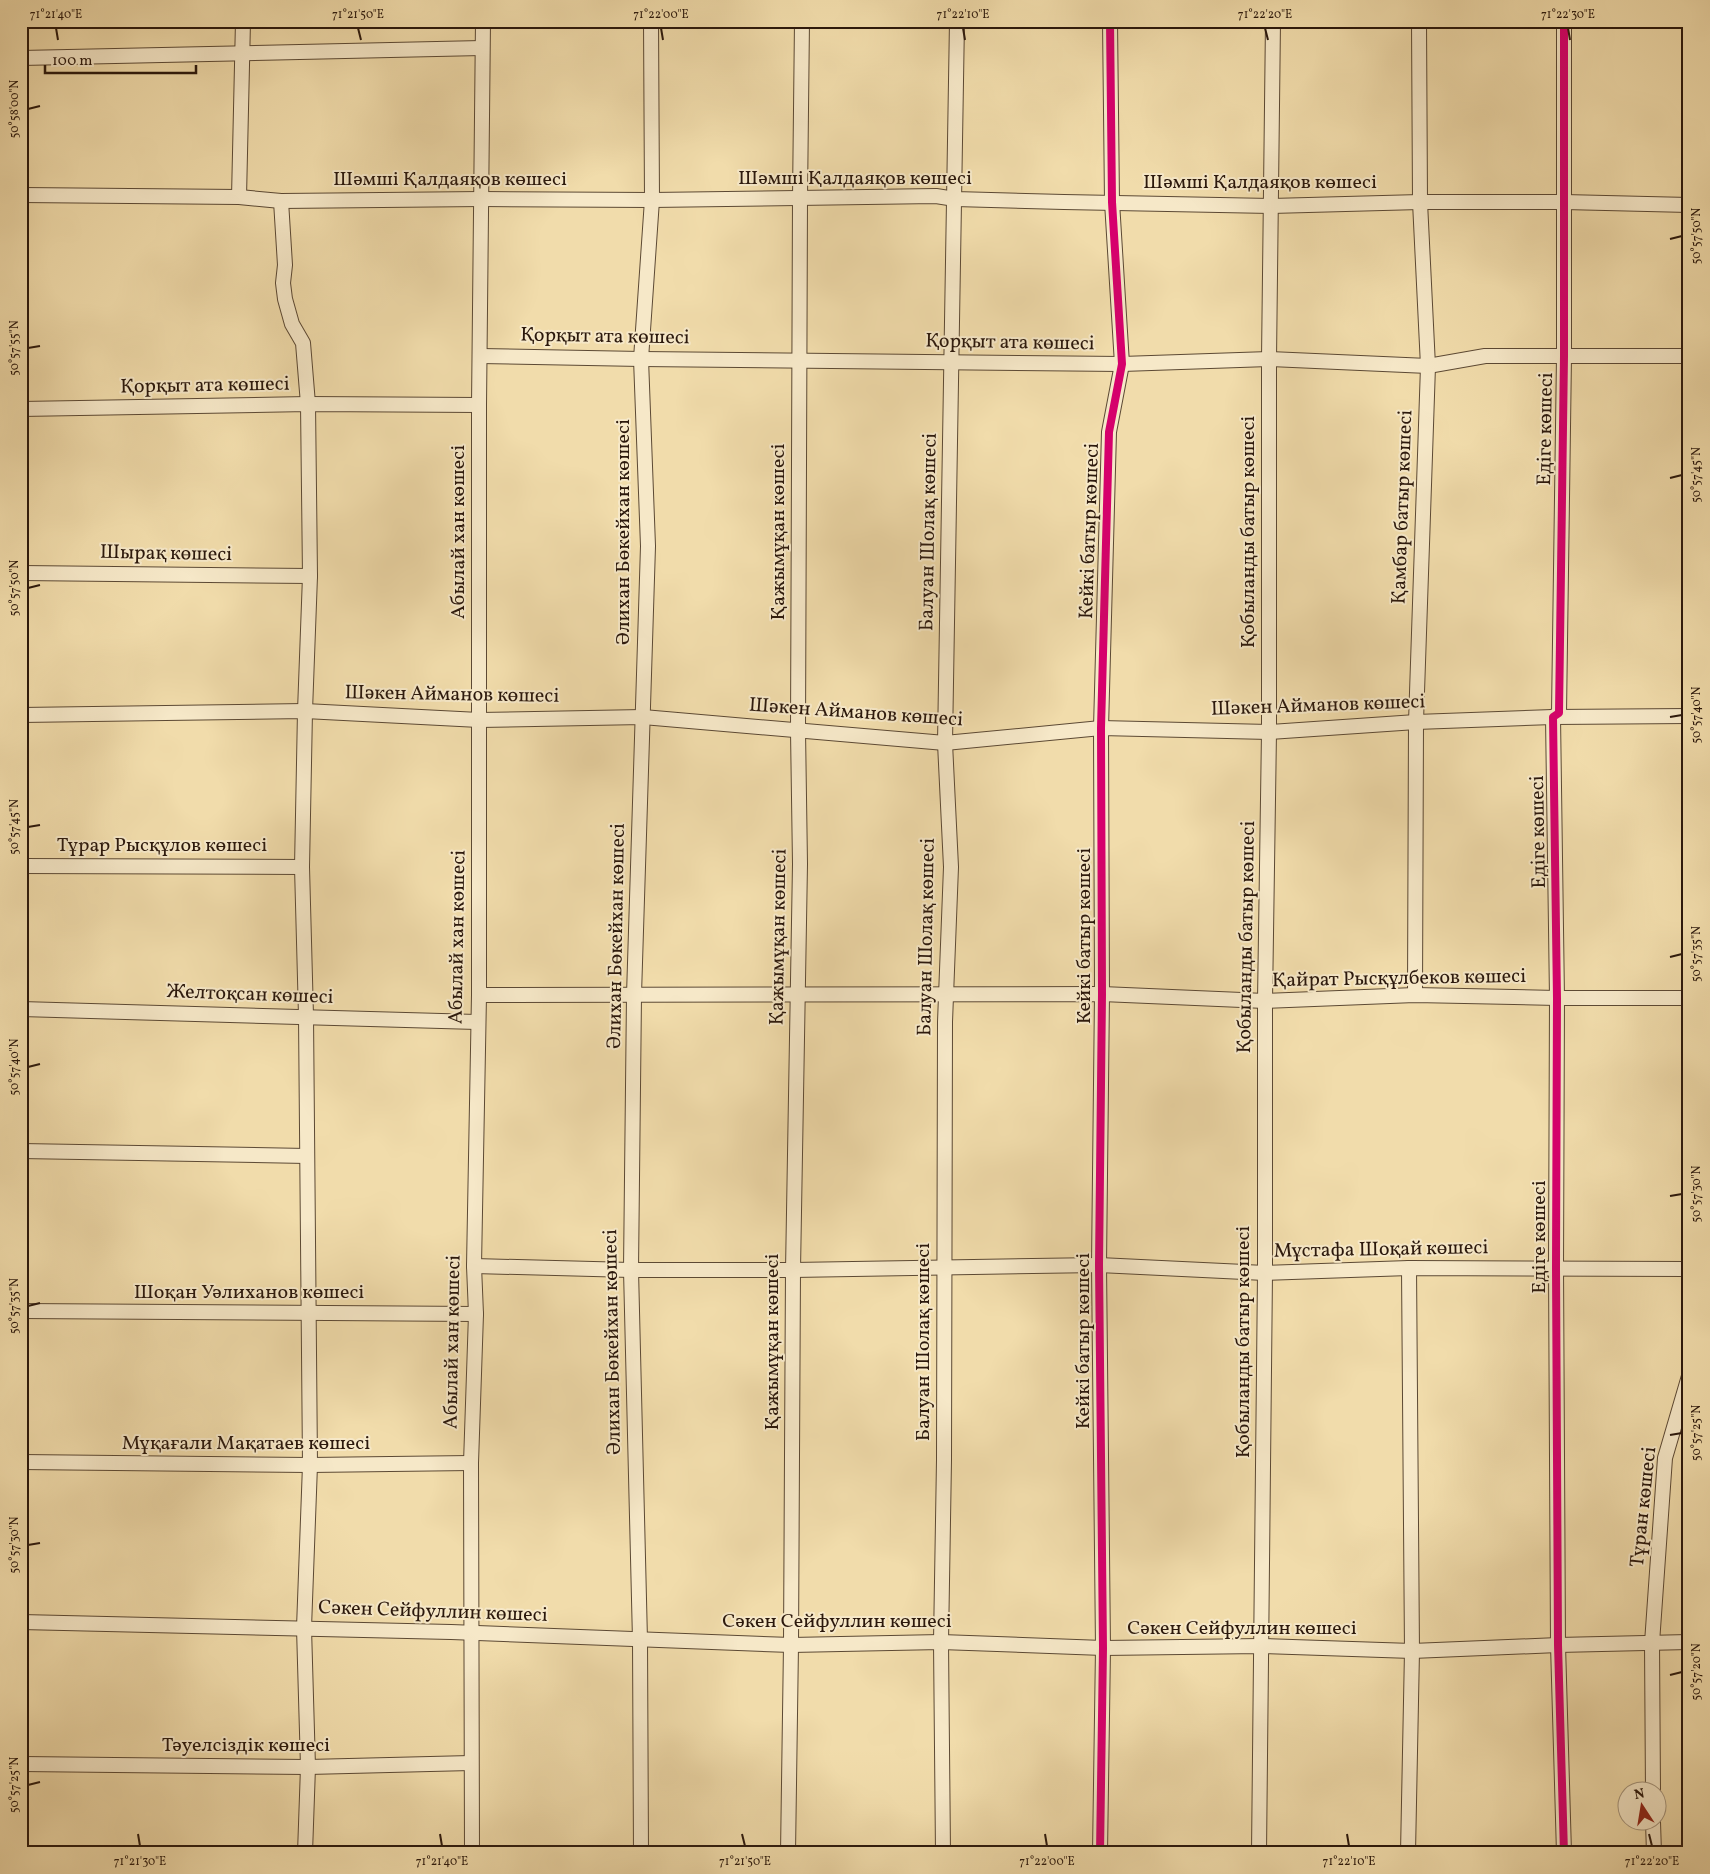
<svg xmlns="http://www.w3.org/2000/svg" width="1710" height="1874" font-family="Vollkorn,serif">
	<style>
		.lines { fill: none; stroke-linecap: round; stroke-linejoin: round }
		.minor-casing { stroke: #5c4934; stroke-width: 16 }
		.minor { stroke: #f6e8c8; stroke-width: 14 }
		.cycleway-casing { stroke: #f6e8c8; stroke-width: 11 }
		.cycleway { stroke: #d6006c; stroke-width: 8 }
		.ticks { fill: none; stroke: #2b180c; stroke-width: 2 }
		.labels { text-anchor: middle; dominant-baseline: central; stroke-width: 4; stroke-linejoin: round; paint-order: stroke }
		.street-label { font-size: 20px; fill: #2b180c; stroke: #f6e8c8 }
		.neatline { fill: none; stroke: #2b180c; stroke-width: 2 }
		.ticks-label { font-size: 12px; text-anchor: middle; fill: #2b180c }
	</style>
	<rect width="100%" height="100%" fill="#f1dcab"/>
	<filter id="stains"><feTurbulence type="fractalNoise" baseFrequency=".004" numOctaves="4"/><feColorMatrix values="0 0 0 0 .2 0 0 0 0 .09 0 0 0 0 .02 0 0 0 .5 -.17"/></filter>
	<radialGradient id="worn" r=".72"><stop offset=".6" stop-color="#630" stop-opacity="0"/><stop offset="1" stop-color="#630" stop-opacity=".3"/></radialGradient>
	<g class="lines">
		<defs>
			<g id="minor">
				<polyline points="1564,21 1564,356 1559,713 1553,717 1557,998 1556,1267 1558,1645 1564,1853"/>
				<polyline points="21,58 482,48"/>
				<polyline points="21,195 239,197 281,201 482,199 652,200 936,196 955,199 1064,202 1271,206 1420,202 1564,202 1689,205"/>
				<polyline points="239,197 243,21"/>
				<polyline points="281,201 285,265 283,283 285,299 292,324 303,343 308,404 310,576 305,711 302,867 306,1016 310,1465 304,1628 308,1767 305,1853"/>
				<polyline points="480,356 641,359 1122,364 1269,359 1428,366 1485,356 1689,356"/>
				<polyline points="21,409 308,404 479,405"/>
				<polyline points="21,573 310,576"/>
				<polyline points="21,715 305,711 479,720 643,717 945,743 1101,728 1269,732 1416,722 1553,717 1689,716"/>
				<polyline points="21,866 302,867"/>
				<polyline points="479,995 1102,994 1265,1001 1415,995 1557,998 1689,998"/>
				<polyline points="1415,995 1416,722 1428,366 1420,202 1419,21"/>
				<polyline points="21,1009 477,1022"/>
				<polyline points="21,1151 307,1156"/>
				<polyline points="474,1266 631,1270 793,1270 1099,1265 1265,1273 1409,1268 1689,1269"/>
				<polyline points="21,1311 476,1314"/>
				<polyline points="21,1462 310,1465 471,1463"/>
				<polyline points="21,1622 451,1632 791,1645 941,1642 1103,1648 1261,1646 1412,1651 1558,1645 1689,1642"/>
				<polyline points="21,1764 308,1767 471,1763"/>
				<polyline points="1653,1792 1652,1643 1665,1458 1689,1376"/>
				<polyline points="1653,1822 1654,1853"/>
				<polyline points="472,1853 471,1463 476,1314 474,1266 479,995 479,405 483,21"/>
				<polyline points="641,1853 640,1640 631,1270 634,995 648,546 641,359 652,200 651,21"/>
				<polyline points="788,1853 791,1645 793,1270 800,864 798,731 800,198 802,21"/>
				<polyline points="943,1853 941,1642 944,1460 945,1022 951,867 945,743 957,21"/>
				<polyline points="1100,1853 1103,1648 1099,1265 1102,994 1101,728 1109,432 1122,364 1112,202 1110,21"/>
				<polyline points="1259,1853 1265,1273 1265,1001 1269,732 1269,359 1273,21"/>
				<polyline points="1408,1853 1412,1651 1409,1268"/>
			</g>
		</defs>
		<!-- minor casing -->
		<use href="#minor" class="minor-casing"/>
		<!-- minor -->
		<use href="#minor" class="minor"/>
		<defs>
			<g id="cycleway">
				<polyline points="1564,21 1564,356 1559,713 1553,717 1557,998 1556,1267 1558,1645 1564,1853"/>
				<polyline points="1100,1853 1103,1648 1099,1265 1102,994 1101,728 1109,432 1122,364 1112,202 1110,21"/>
			</g>
		</defs>
		<!-- cycleway casing -->
		<use href="#cycleway" class="cycleway-casing"/>
		<!-- cycleway -->
		<use href="#cycleway" class="cycleway"/>
	</g>
	<!-- ticks -->
	<path class="ticks" d="M56,28L58,40M358,28L361,40M661,28L663,40M963,28L965,40M1265,28L1268,40M1568,28L1570,40M28,109L40,106M1670,239L1682,236M28,348L40,346M1670,478L1682,475M28,588L40,585M1670,717L1682,715M28,827L40,825M1670,957L1682,954M28,1067L40,1064M1670,1196L1682,1194M28,1306L40,1303M1670,1435L1682,1433M28,1545L40,1543M1670,1675L1682,1672M28,1785L40,1782M138,1834L140,1846M440,1834L442,1846M742,1834L745,1846M1045,1834L1047,1846M1347,1834L1349,1846M1649,1834L1652,1846"/>
	<g class="labels">
		<!-- street labels -->
		<g class="street-label">
			<text x="855" y="179">Шәмші Қалдаяқов көшесі</text>
			<text x="450" y="180">Шәмші Қалдаяқов көшесі</text>
			<text x="1260" y="183">Шәмші Қалдаяқов көшесі</text>
			<text transform="translate(605 337) rotate(1)">Қорқыт ата көшесі</text>
			<text transform="translate(1010 343) rotate(1)">Қорқыт ата көшесі</text>
			<text transform="translate(205 386) rotate(-1)">Қорқыт ата көшесі</text>
			<text transform="translate(1546 429) rotate(-89)">Едіге көшесі</text>
			<text transform="translate(1403 507) rotate(-88)">Қамбар батыр көшесі</text>
			<text transform="translate(1090 531) rotate(-88)">Кейкі батыр көшесі</text>
			<text transform="translate(459 532) rotate(-90)">Абылай хан көшесі</text>
			<text transform="translate(624 532) rotate(-90)">Әлихан Бөкейхан көшесі</text>
			<text transform="translate(779 532) rotate(-90)">Қажымұқан көшесі</text>
			<text transform="translate(929 532) rotate(-89)">Балуан Шолақ көшесі</text>
			<text transform="translate(1249 532) rotate(-90)">Қобыланды батыр көшесі</text>
			<text transform="translate(166 554) rotate(1)">Шырақ көшесі</text>
			<text transform="translate(452 695) rotate(1)">Шәкен Айманов көшесі</text>
			<text transform="translate(1318 706) rotate(-2)">Шәкен Айманов көшесі</text>
			<text transform="translate(856 713) rotate(4)">Шәкен Айманов көшесі</text>
			<text transform="translate(1539 832) rotate(-91)">Едіге көшесі</text>
			<text x="162" y="846">Тұрар Рысқұлов көшесі</text>
			<text transform="translate(617 936) rotate(-89)">Әлихан Бөкейхан көшесі</text>
			<text transform="translate(1085 936) rotate(-90)">Кейкі батыр көшесі</text>
			<text transform="translate(458 937) rotate(-89)">Абылай хан көшесі</text>
			<text transform="translate(779 937) rotate(-89)">Қажымұқан көшесі</text>
			<text transform="translate(927 937) rotate(-89)">Балуан Шолақ көшесі</text>
			<text transform="translate(1247 937) rotate(-89)">Қобыланды батыр көшесі</text>
			<text transform="translate(1399 979) rotate(-1)">Қайрат Рысқұлбеков көшесі</text>
			<text transform="translate(250 995) rotate(2)">Желтоқсан көшесі</text>
			<text transform="translate(1540 1237) rotate(-90)">Едіге көшесі</text>
			<text transform="translate(1381 1250) rotate(-1)">Мұстафа Шоқай көшесі</text>
			<text x="249" y="1293">Шоқан Уәлиханов көшесі</text>
			<text transform="translate(1084 1341) rotate(-90)">Кейкі батыр көшесі</text>
			<text transform="translate(453 1342) rotate(-89)">Абылай хан көшесі</text>
			<text transform="translate(613 1342) rotate(-91)">Әлихан Бөкейхан көшесі</text>
			<text transform="translate(773 1342) rotate(-90)">Қажымұқан көшесі</text>
			<text transform="translate(924 1342) rotate(-90)">Балуан Шолақ көшесі</text>
			<text transform="translate(1244 1342) rotate(-90)">Қобыланды батыр көшесі</text>
			<text x="246" y="1444">Мұқағали Мақатаев көшесі</text>
			<text transform="translate(1644 1507) rotate(-84)">Тұран көшесі</text>
			<text transform="translate(433 1612) rotate(2)">Сәкен Сейфуллин көшесі</text>
			<text x="837" y="1622">Сәкен Сейфуллин көшесі</text>
			<text x="1242" y="1629">Сәкен Сейфуллин көшесі</text>
			<text x="246" y="1746">Тәуелсіздік көшесі</text>
		</g>
	</g>
	<!-- margin -->
	<rect width="1710" height="1874" fill="none" stroke="#f1dcab" stroke-width="55"/>
	<!-- north arrow -->
	<g transform="translate(1642 1806) rotate(348)"><circle r="24" fill="#f6e8c8" stroke="#a5957d"/>
	<path d="M0-4L9 19L0 12L-9 19Z" fill="#8f2418"/>
	<text y="-8" font-size="14" font-weight="bold" text-anchor="middle" fill="#2b180c">N</text>
	</g>
	<!-- scale -->
	<path d="M45 65v8h151v-8" fill="none" stroke="#2b180c" stroke-width="2.5"/>
	<text x="52" y="65" font-size="15" fill="#2b180c" stroke="#f6e8c8" stroke-width="4" paint-order="stroke">100 m</text>
	<rect x="28" y="28" width="1654" height="1818" class="neatline"/>
	<g class="ticks-label">
		<text x="56" y="18">71°21'40"E</text>
		<text x="358" y="18">71°21'50"E</text>
		<text x="661" y="18">71°22'00"E</text>
		<text x="963" y="18">71°22'10"E</text>
		<text x="1265" y="18">71°22'20"E</text>
		<text x="1568" y="18">71°22'30"E</text>
		<text transform="translate(14 109) rotate(-90)" y="4">50°58'00"N</text>
		<text transform="translate(1696 236) rotate(-90)" y="4">50°57'50"N</text>
		<text transform="translate(14 348) rotate(-90)" y="4">50°57'55"N</text>
		<text transform="translate(1696 475) rotate(-90)" y="4">50°57'45"N</text>
		<text transform="translate(14 588) rotate(-90)" y="4">50°57'50"N</text>
		<text transform="translate(1696 715) rotate(-90)" y="4">50°57'40"N</text>
		<text transform="translate(14 827) rotate(-90)" y="4">50°57'45"N</text>
		<text transform="translate(1696 954) rotate(-90)" y="4">50°57'35"N</text>
		<text transform="translate(14 1067) rotate(-90)" y="4">50°57'40"N</text>
		<text transform="translate(1696 1194) rotate(-90)" y="4">50°57'30"N</text>
		<text transform="translate(14 1306) rotate(-90)" y="4">50°57'35"N</text>
		<text transform="translate(1696 1433) rotate(-90)" y="4">50°57'25"N</text>
		<text transform="translate(14 1545) rotate(-90)" y="4">50°57'30"N</text>
		<text transform="translate(1696 1672) rotate(-90)" y="4">50°57'20"N</text>
		<text transform="translate(14 1785) rotate(-90)" y="4">50°57'25"N</text>
		<text x="140" y="1865">71°21'30"E</text>
		<text x="442" y="1865">71°21'40"E</text>
		<text x="745" y="1865">71°21'50"E</text>
		<text x="1047" y="1865">71°22'00"E</text>
		<text x="1349" y="1865">71°22'10"E</text>
		<text x="1652" y="1865">71°22'20"E</text>
	</g>
	<rect width="100%" height="100%" filter="url(#stains)"/>
	<rect width="100%" height="100%" fill="url(#worn)"/>
</svg>
